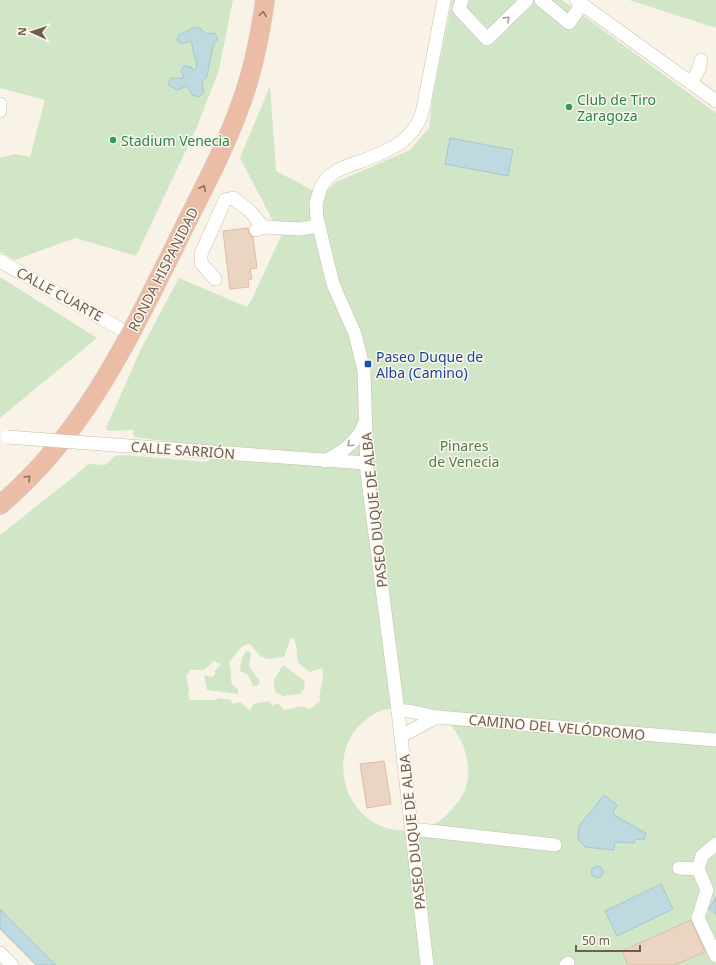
<svg xmlns="http://www.w3.org/2000/svg" width="716" height="965" font-family="'Noto Sans',sans-serif">
	<style>
		.green { fill: #d1e5c7; fill-rule: evenodd }
		.water { fill: #bed9e0; stroke: #a6c7d0 }
		.building { fill: #ebd5c2; stroke: #dbbda5 }
		.lines { fill: none; stroke-linecap: round; stroke-linejoin: round }
		.minor-casing { stroke: #c9bcaf; stroke-width: 14 }
		.highway-casing { stroke: #d7d2ce; stroke-width: 20 }
		.minor { stroke: #fff; stroke-width: 13 }
		.highway { stroke: #ebbda6; stroke-width: 19 }
		.minor-bridge-casing { stroke: #c9bcaf; stroke-width: 14; stroke-linecap: butt }
		.minor-bridge { stroke: #fff; stroke-width: 13 }
		.oneway { stroke: #887060 }
		.oneway2 { stroke: #a99e95 }
		.leisure-dot { fill: #2e9e5b; stroke: #fcf7ed; stroke-width: 1.5 }
		.transit-dot { fill: #1a4fb4; stroke: #fcf7ed; stroke-width: 1.5 }
		.labels { text-anchor: middle; dominant-baseline: central; stroke-width: 3; stroke-linejoin: round; paint-order: stroke }
		.leisure-label { font-size: 14px; fill: #27864d; stroke: #fcf7ed; text-anchor: start }
		.street-label { font-size: 14px; fill: #6f5d4f; stroke: #fcf7ed }
		.transit-label { font-size: 14px; fill: #164399; stroke: #fcf7ed; text-anchor: start }
		.park-label { font-size: 14px; fill: #56794c; stroke: #fcf7ed }
	</style>
	<rect width="100%" height="100%" fill="#f9f3e7"/>
	<!-- green -->
	<g class="green">
		<polygon points="0,0 233,0 219,70 197,127 136,256 75,238 15,260 0,252 0,158 15,154 30,157 45,100 0,88"/>
		<path d="M452,0H562L716,113V965H56L0,909V535L76,475L88,464L105,465L115,456L125,455L207,462L213,454L211,447L134,437L133,430L108,431L106,428L141,349L179,278L247,307L251,301L281,236L240,158L270,86L276,171L318,193L330,188L336,182L410,150L429,128L432,100ZM291,638L294,639C302,658 288,657 310,672L322,668C326,678 318,690 320,701L310,709C299,704 295,709 284,710L278,703L273,706L269,701L253,704L250,711L241,702L232,704L231,700L220,698L213,700H190L188,696L189,690L186,676L190,670H204L214,661L221,664L215,671V675L212,677L204,675L207,690L238,694V688L234,687C228,679 233,671 229,663C235,656 240,644 250,644L261,657L269,659L284,657ZM402,706C412,708 426,708 435,713C463,727 479,772 460,799C446,818 435,828 411,830C343,837 317,744 376,713C383,709 394,708 402,706Z"/>
		<polygon points="629,0 716,0 716,28"/>
		<polygon points="0,277 97,338 0,418"/>
		<polygon points="246,651 251,653 249,666 260,682 257,686 253,686 248,675 240,671 241,660"/>
		<polygon points="283,665 305,681 304,689 300,694 283,696 275,692 274,680"/>
	</g>
	<!-- water -->
	<g class="water">
		<path d="M195,27L200,28L206,34L215,33L218,40L213,45L207,76L202,82L204,92L199,97L192,95L187,86L177,90L168,85L171,78H184L181,70L184,66L191,67L193,70L196,69L197,61C193,57 193,47 191,41L181,44L177,40L179,35Z"/>
		<polygon points="450,138 513,150 508,176 445,164"/>
		<polygon points="604,795 617,805 613,812 614,815 646,833 644,840 635,839 634,843 615,842 614,850 585,847 578,839 579,826"/>
		<circle cx="597" cy="872" r="6"/>
		<polygon points="661,884 673,909 617,936 605,911"/>
		<polygon points="716,897 716,914 709,909"/>
		<polygon points="0,909 56,965 36,965 0,929"/>
	</g>
	<!-- building -->
	<g class="building">
		<polygon points="248,228 249,233 253,237 257,268 250,269 252,279 248,280 249,287 230,289 223,231"/>
		<polygon points="384,761 391,804 367,808 360,764"/>
		<polygon points="691,920 705,952 675,965 628,965 622,951"/>
	</g>
	<g class="lines">
		<defs>
			<g id="minor">
				<polyline points="462,0 459,9 487,39 527,0"/>
				<polyline points="541,0 569,23 582,4"/>
				<polyline points="576,0 716,101"/>
				<polyline points="691,83 699,69 701,60"/>
				<polyline points="0,104 0,111"/>
				<polyline points="256,230 263,227 299,229 318,226"/>
				<polyline points="0,261 119,328"/>
				<polyline points="215,279 201,263 201,254 225,200 233,198 250,211 263,227"/>
				<polyline points="101,444 366,463"/>
				<path d="M325,461C341,453 358,442 364,424"/>
				<polyline points="398,711 409,711 437,717 716,740"/>
				<polyline points="401,736 437,717"/>
				<polyline points="411,830 421,830 555,845"/>
				<polyline points="716,844 702,856 698,869 707,890 698,918 716,956"/>
				<polyline points="679,868 698,869"/>
				<polyline points="0,953 12,965"/>
				<path d="M427,965L398,711L367,473L364,370L355,334L333,284L317,218L316,203L321,187L328,177L340,169C373,156 414,148 423,109L444,0"/>
				<polyline points="566,965 568,963"/>
			</g>
			<path id="highway" d="M0,505C84,434 127,342 175,246C197,200 223,154 240,106C253,72 260,36 265,0"/>
		</defs>
		<!-- minor casing -->
		<use href="#minor" class="minor-casing"/>
		<!-- highway casing -->
		<use href="#highway" class="highway-casing"/>
		<!-- minor -->
		<use href="#minor" class="minor"/>
		<!-- highway -->
		<use href="#highway" class="highway"/>
		<defs>
			<polyline id="minor-bridge" points="7,437 101,444"/>
		</defs>
		<!-- minor-bridge casing -->
		<use href="#minor-bridge" class="minor-bridge-casing"/>
		<!-- minor-bridge -->
		<use href="#minor-bridge" class="minor-bridge"/>
	</g>
	<!-- one-way arrows -->
	<defs><path id="oneway-chevron" d="M-2-3.5L2.5 0L-2 3.5" fill="none" stroke-width="1.6" stroke-linecap="round" stroke-linejoin="round"/></defs>
	<g class="oneway">
		<use href="#oneway-chevron" transform="translate(263 14) rotate(-82)"/>
		<use href="#oneway-chevron" transform="translate(203 188) rotate(-64)"/>
		<use href="#oneway-chevron" transform="translate(28 478) rotate(-45)"/>
	</g>
	<g class="oneway2">
		<use href="#oneway-chevron" transform="translate(507 19) rotate(-44)"/>
		<use href="#oneway-chevron" transform="translate(350 444) rotate(137)"/>
	</g>
	<!-- markers -->
	<g class="leisure-dot">
		<circle cx="569" cy="107" r="4"/>
		<circle cx="113" cy="140" r="4"/>
	</g>
	<rect class="transit-dot" x="364" y="360" width="8" height="8" rx="2"/>
	<g class="labels">
		<!-- leisure labels -->
		<g class="leisure-label">
			<text x="577" y="99">Club de Tiro<tspan x="577" dy="16">Zaragoza</tspan></text>
			<text x="121" y="140">Stadium Venecia</text>
		</g>
		<!-- street labels -->
		<g class="street-label">
			<text transform="translate(163 269) rotate(-63)">RONDA HISPANIDAD</text>
			<text transform="translate(60 294) rotate(29)">CALLE CUARTE</text>
			<text transform="translate(183 450) rotate(4)">CALLE SARRIÓN</text>
			<text transform="translate(374 510) rotate(-96)">PASEO DUQUE DE ALBA</text>
			<text transform="translate(557 727) rotate(5)">CAMINO DEL VELÓDROMO</text>
			<text transform="translate(412 832) rotate(-96)">PASEO DUQUE DE ALBA</text>
		</g>
		<!-- transit labels -->
		<g class="transit-label">
			<text x="376" y="356">Paseo Duque de<tspan x="376" dy="16">Alba (Camino)</tspan></text>
		</g>
		<!-- park labels -->
		<g class="park-label">
			<text x="464" y="445">Pinares<tspan x="464" dy="16">de Venecia</tspan></text>
		</g>
	</g>
	<!-- north arrow -->
	<g transform="translate(32 32) rotate(273)" stroke="#fcf7ed" stroke-width="3" paint-order="stroke">
	<path d="M0-3L7 15L0 10L-7 15Z" fill="#6f5d4f"/>
	<text y="-6" font-size="11" font-weight="bold" text-anchor="middle" fill="#6f5d4f">N</text>
	</g>
	<!-- scale -->
	<path d="M576 945v6h64v-6" fill="none" stroke="#6f5d4f" stroke-width="2"/>
	<text x="582" y="945" font-size="12" fill="#6f5d4f" stroke="#fcf7ed" stroke-width="3" paint-order="stroke">50 m</text>
</svg>
